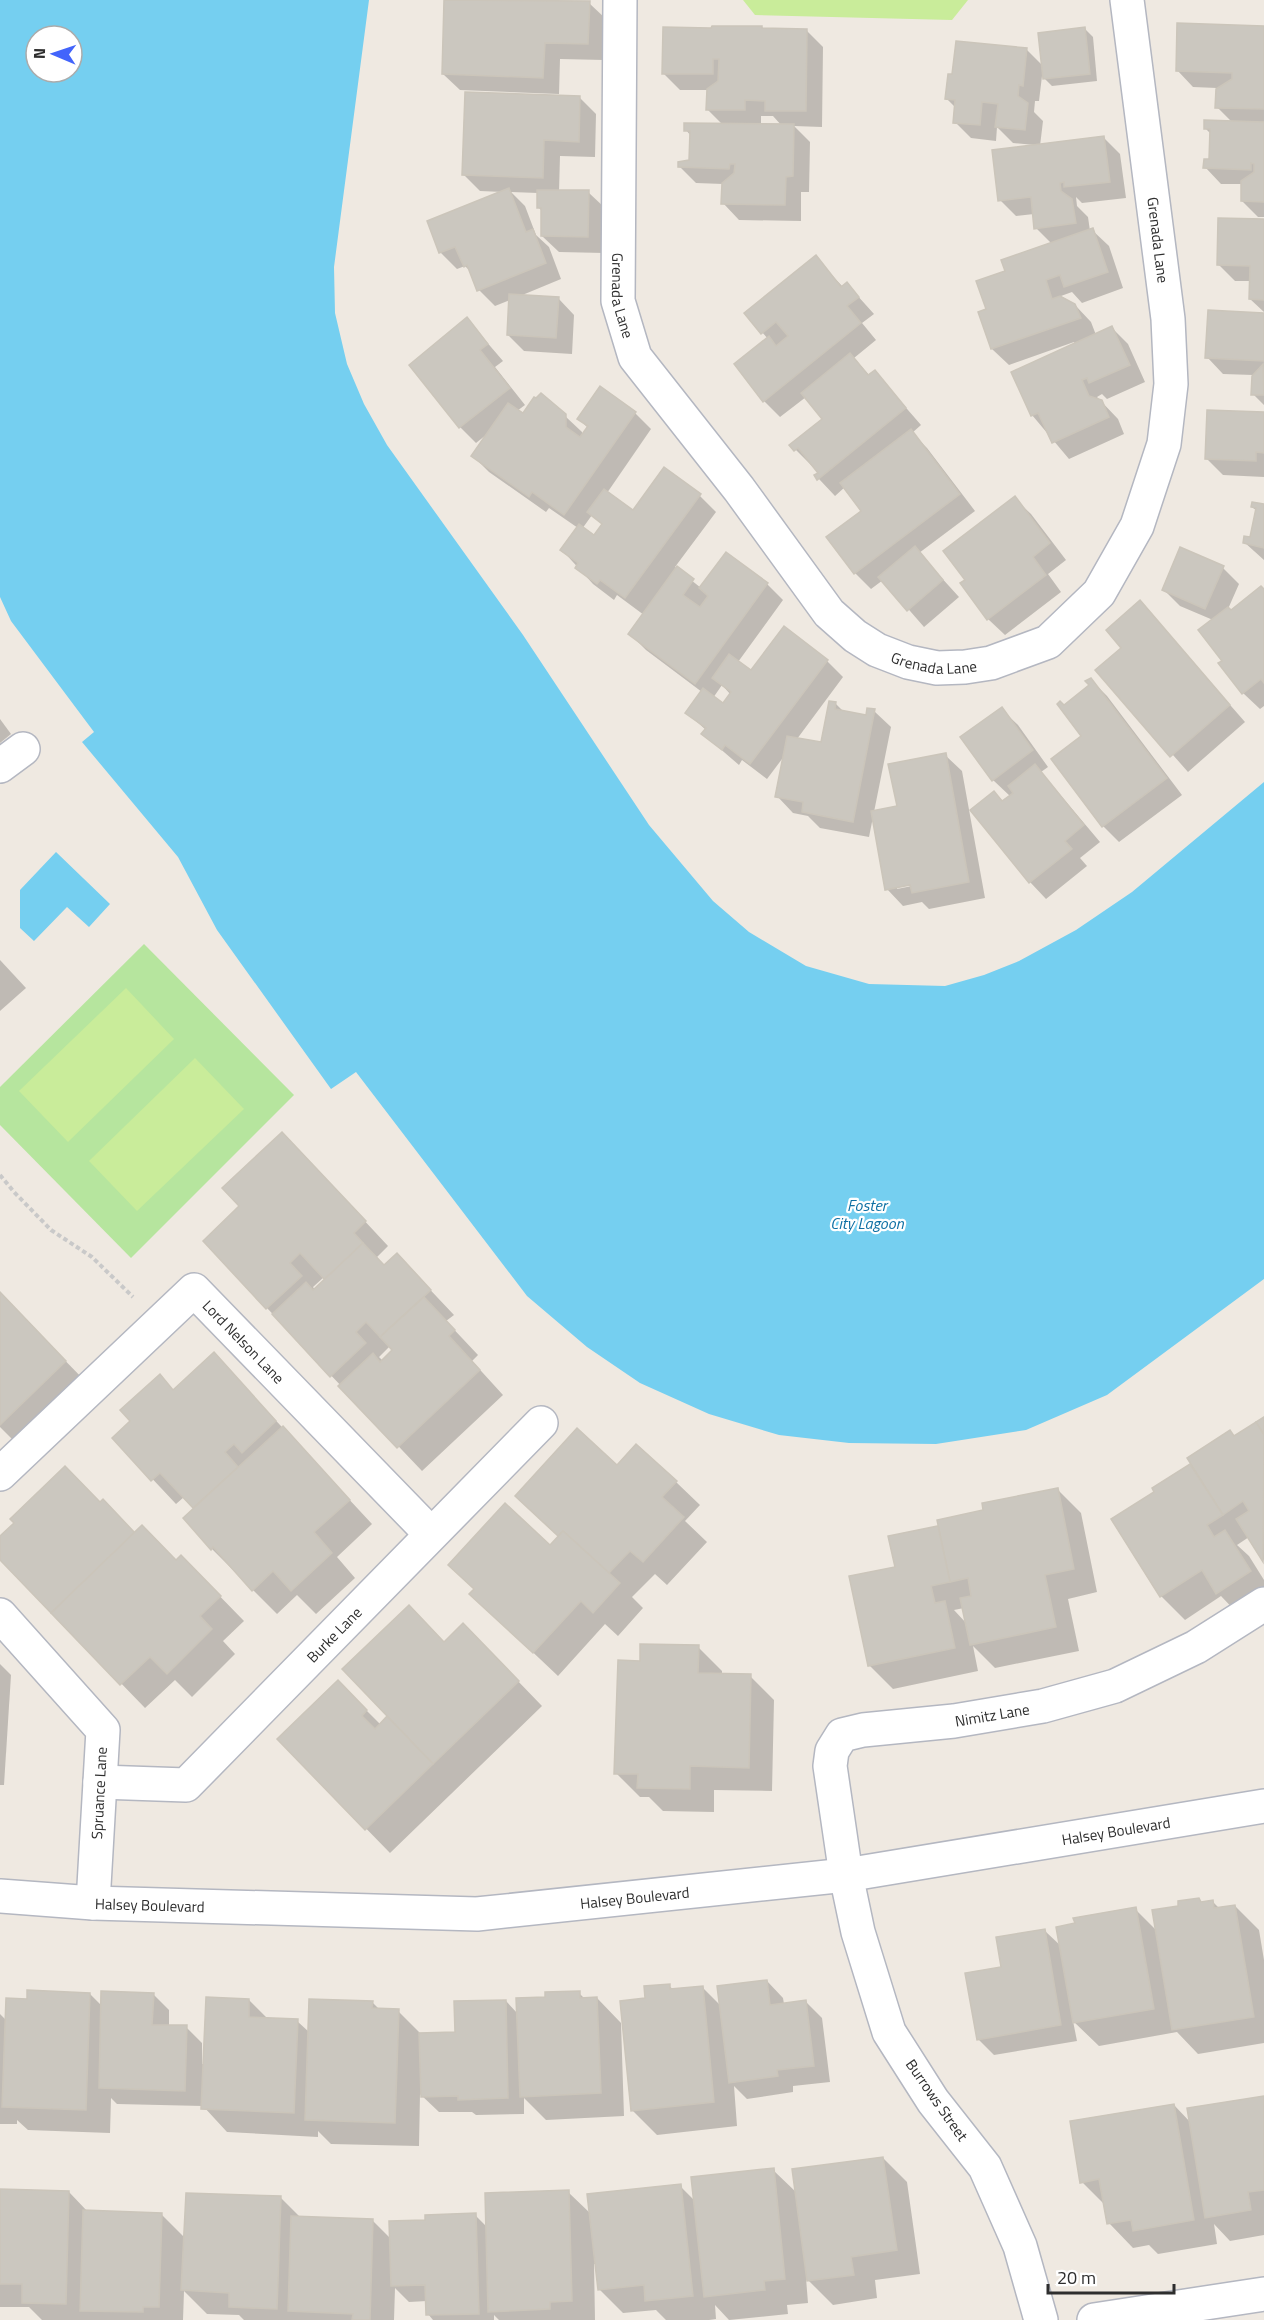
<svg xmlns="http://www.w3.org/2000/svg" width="1264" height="2320" font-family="'Titillium Web',sans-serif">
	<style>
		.green { fill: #b6e59e }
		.pitch { fill: #c9ec9a }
		.water { fill: #75cff0; fill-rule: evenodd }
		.shadow { fill: #0003; fill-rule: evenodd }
		.building { fill: #cbc7bf; stroke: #cbc5ba; stroke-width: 1.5 }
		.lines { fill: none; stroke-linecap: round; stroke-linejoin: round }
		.minor-casing { stroke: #b4b7c1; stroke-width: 36 }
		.path { stroke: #c9c9c9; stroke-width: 4; stroke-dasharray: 4.5 3; stroke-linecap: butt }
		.minor { stroke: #fff; stroke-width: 33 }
		.labels { text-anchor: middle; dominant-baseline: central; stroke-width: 4.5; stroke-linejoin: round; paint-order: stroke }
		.street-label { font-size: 15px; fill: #2e2e2e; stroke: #fff }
		.water-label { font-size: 16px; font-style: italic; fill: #0d6fa3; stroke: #fff }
	</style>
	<rect width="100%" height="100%" fill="#efe9e1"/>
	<!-- green -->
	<polygon class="green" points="144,944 294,1095 131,1258 0,1125 0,1087"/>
	<!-- pitch -->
	<g class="pitch">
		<polygon points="743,0 968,0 952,20 755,15"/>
		<polygon points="126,988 174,1039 68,1142 19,1091"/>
		<polygon points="195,1058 244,1109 137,1211 89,1161"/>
	</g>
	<!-- water -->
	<g class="water">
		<path d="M0,0H369L334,267L335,313L347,364L364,404L387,445L523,635L649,825L713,901L749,932L806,966L869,984L945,986L984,975L1019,961L1076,930L1132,892L1264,782V1279L1107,1395L1026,1430L936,1444L849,1443L779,1435L709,1414L640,1383L587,1347L527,1296L356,1072L331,1089L217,930L178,857L82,742L94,732L11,621L0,597ZM36,36H72V72H36Z"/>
		<polygon points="56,852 110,904 89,927 67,907 34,941 20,928 20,890"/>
	</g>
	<!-- shadow -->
	<g class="shadow">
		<polygon points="446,0 544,0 589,3 606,19 604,60 560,59 559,94 460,90 443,74"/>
		<path d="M761,27L764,30H806L823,47L822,127L794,126L810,142L809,192H801V221L739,220L723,203V184L696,183L680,167L690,161L691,136L686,130L723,125L708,110L709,90H680L664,74V29ZM761,116H773L782,126L761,125Z"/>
		<polygon points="1264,27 1264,217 1258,217 1242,201 1243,184 1221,184 1205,167 1211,161 1212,135 1206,129 1232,122 1217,107 1217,88 1193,87 1177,70"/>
		<polygon points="1085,29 1093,37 1097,81 1052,86 1042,76 1039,101 1035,101 1034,112 1043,121 1040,146 1104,138 1120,154 1126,198 1082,203 1076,197 1077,206 1088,217 1090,231 1092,230 1109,246 1123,288 1082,303 1072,292 1061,296 1075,305 1091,322 1096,335 1112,328 1128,344 1145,382 1107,399 1102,394 1097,397 1118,419 1124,434 1069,459 1032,415 1075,344 1074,342 1009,365 992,349 980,313 988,310 1007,272 1052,244 1036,228 1034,214 1016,216 1000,200 1035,145 1013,143 997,127 996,141 971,138 955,122 956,108 946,98 1027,50 1043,66"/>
		<polygon points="580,98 596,114 595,157 560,156 559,192 588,192 605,208 604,253 559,252 542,236 542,211 538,207 538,193 511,192 525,206 536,235 549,247 561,279 520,296 558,298 574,315 572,354 524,351 508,335 510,300 495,306 479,290 472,273 465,266 457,269 440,252 503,192 480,191 464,175"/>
		<polygon points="1264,221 1264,312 1250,299 1251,281 1235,281 1218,264"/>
		<polygon points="815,257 843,287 847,284 874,314 862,323 876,340 854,358 870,376 875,372 921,425 912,433 927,448 975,511 919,553 959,597 924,627 883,580 871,589 855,573 863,511 845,487 835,496 819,479 816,476 820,473 813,465 812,466 792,446 824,419 806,397 780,417 764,401 768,339 746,313"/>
		<polygon points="1264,314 1264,405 1253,394 1253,375 1223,374 1207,357"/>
		<path d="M467,319L503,361L495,367L525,405L517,411L523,416H565L582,432V438L588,428L579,419L635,413L651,429L607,493L633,512L700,496L716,512L675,567L701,588L767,584L783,600L738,662L751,672L827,661L843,677L797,739L822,744L835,703L844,712L867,716L874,711L891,727L874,812L898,807L945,755L962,771L985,898L929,909L922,902L903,906L887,889L873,817L869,837L820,828L808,816L793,813L777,796L785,755L767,779L742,760L739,765L703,734L706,730L687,713L702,692L646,650L630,634L644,615L617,595L614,600L593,584L562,550L578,528L549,508L546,512L489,472L473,456L486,435L476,443L460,427ZM592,515L603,525L595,537L582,529ZM722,685L731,695L723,705L713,698ZM917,882V885L897,889V886Z"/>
		<polygon points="1264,413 1264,477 1223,475 1207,459"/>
		<polygon points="1014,498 1031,514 1066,560 1048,574 1061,592 1005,635 988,619 967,580"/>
		<polygon points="1264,506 1264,560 1244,542 1251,539 1257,511 1252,507"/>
		<polygon points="1223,568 1239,584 1228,609 1231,612 1264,590 1264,706 1260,709 1243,693 1220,664 1224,661 1213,620 1180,606 1163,589"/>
		<polygon points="1140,602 1245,722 1188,772 1098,670 1123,648"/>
		<polygon points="1091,680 1107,696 1182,795 1119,842 1103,826 1083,736 1064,707 1091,686"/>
		<polygon points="1001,709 1018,725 1048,767 1041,772 1100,842 1080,858 1087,866 1046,899 1030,882 972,810 994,793 1004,802 1011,797 993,780"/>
		<polygon points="0,719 11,734 0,743"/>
		<polygon points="0,960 26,988 0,1011"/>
		<path d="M306,1158L388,1246L377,1257L384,1266L420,1279L454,1315L446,1321L478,1355L472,1361L503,1395L422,1471L267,1308ZM324,1277L327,1280L315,1290L313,1287ZM390,1346L395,1350L383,1361L379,1357Z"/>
		<polygon points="0,1294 89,1385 23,1450 0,1427"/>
		<polygon points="214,1354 372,1524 337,1557 355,1578 316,1614 297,1595 277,1614 212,1549 195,1509 184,1497 176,1504 114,1438 133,1421 160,1376 174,1391"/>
		<polygon points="1264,1419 1264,1561 1249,1537 1237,1545 1249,1556 1264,1580 1264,1602 1241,1617 1221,1596 1185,1620 1161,1596 1156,1492 1154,1489 1192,1465 1230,1432 1235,1437"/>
		<polygon points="617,1467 676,1482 700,1505 685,1521 707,1542 667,1585 655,1574 632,1597 643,1608 618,1636 605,1624 558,1676 471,1594 475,1590 450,1565 550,1547 559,1537 541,1520"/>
		<path d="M1057,1489L1081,1513L1097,1592L1068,1599L1079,1651L995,1668L973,1646L978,1671L893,1689L869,1665L897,1568L890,1537L940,1527ZM964,1608L967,1624L954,1610Z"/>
		<polygon points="100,1504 135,1534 205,1581 244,1621 223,1641 235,1654 192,1697 175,1680 145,1708 0,1558 0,1539"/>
		<polygon points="445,1644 487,1649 542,1706 390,1853 279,1739 362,1706 381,1725"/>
		<polygon points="698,1647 722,1671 722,1675 750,1676 774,1700 772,1791 714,1790 714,1812 663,1811 649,1797 640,1797 616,1773 641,1663"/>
		<polygon points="0,1664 11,1675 4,1785 0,1785"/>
		<polygon points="1199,1899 1202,1903 1212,1901 1219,1908 1235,1906 1259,1930 1264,1960 1264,2043 1198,2054 1177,2032 1099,2046 1073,2021 1077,2041 994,2055 978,2039 1003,1968 1045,1931 1062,1947 1135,1909 1157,1931 1180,1907"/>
		<polygon points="767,1981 783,1998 784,2004 806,2002 822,2018 830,2082 793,2086 793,2092 747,2099 734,2086 737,2126 657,2135 632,2110 647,1999 669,1986 674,1990 702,1987 721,2006"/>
		<polygon points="579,1993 585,1999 597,1998 621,2023 624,2116 546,2120 524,2098 524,2114 476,2115 472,2112 439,2112 420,2094 419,2146 331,2144 318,2131 318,2137 227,2132 203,2106 117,2104 111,2098 110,2133 28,2130 17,2120 17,2124 0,2124 0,2014 7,2021 28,2001 90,1994 103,2007 153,1994 169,2010 169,2026 186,2027 202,2043 202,2064 205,2064 249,2000 268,2019 297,2021 309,2032 372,2002 380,2010 398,2011 422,2035 456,2034 506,2001 518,2014 546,1998"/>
		<polygon points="1264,2097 1264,2235 1230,2241 1214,2224 1217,2244 1158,2254 1149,2245 1133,2248 1109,2223 1106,2206 1082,2182 1174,2105 1191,2123"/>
		<polygon points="883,2158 907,2182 920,2274 875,2280 877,2298 833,2305 806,2278 808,2303 787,2305 788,2314 729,2320 715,2305 716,2319 709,2320 666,2320 656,2310 623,2313 599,2289 596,2264 594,2264 595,2320 499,2320 494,2315 494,2320 433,2320 428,2314 427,2301 409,2302 395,2288 394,2320 244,2320 239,2315 207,2314 184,2291 183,2320 42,2320 29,2307 0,2307 0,2190 69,2192 88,2212 161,2214 185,2238 281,2198 301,2218 373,2221 391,2239 426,2222 475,2215 487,2227 568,2192 591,2214 680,2186 695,2201 773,2170 797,2193"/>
	</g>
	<!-- building -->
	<g class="building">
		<polygon points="444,0 590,1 588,44 545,43 543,78 442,74"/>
		<polygon points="1177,23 1264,26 1264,109 1215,108 1216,89 1232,79 1232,73 1176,71"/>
		<polygon points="712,26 762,26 762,28 807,29 806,111 765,111 765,101 745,100 745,110 706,110 707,89 718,81 719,59 713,59 713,74 662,74 663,27 711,28"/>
		<polygon points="1085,27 1090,74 1043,79 1038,33"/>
		<polygon points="956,41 1027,48 1023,86 1019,85 1018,96 1028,103 1025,130 995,127 998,104 982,102 980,125 953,123 955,100 945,99 948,74 952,74"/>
		<polygon points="465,92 580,96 579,142 544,140 543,178 462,175"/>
		<polygon points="1204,120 1264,122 1264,202 1241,201 1241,181 1254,172 1254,164 1251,163 1251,170 1203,168 1204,159 1209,159 1210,129 1204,129"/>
		<polygon points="684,123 794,124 793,176 786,177 785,205 721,204 722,183 734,173 735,164 730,164 729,169 678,167 678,162 689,160 690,131 684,131"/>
		<polygon points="1104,136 1110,182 1064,187 1064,182 1060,183 1061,191 1072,199 1076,223 1034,229 1031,197 998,201 992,150"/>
		<polygon points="509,188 526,232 533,229 546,263 477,291 467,265 464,267 455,247 439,253 427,221"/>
		<polygon points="537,190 589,190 588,237 541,236 541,208 537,208"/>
		<polygon points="1218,218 1264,219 1264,300 1249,299 1250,266 1217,265"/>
		<polygon points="1093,228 1108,272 1064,287 1060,275 1046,280 1052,299 1060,296 1075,304 1081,318 991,349 978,312 986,309 976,281 1005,271 1001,260"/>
		<polygon points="816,255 841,287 847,282 859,297 847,306 861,323 763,402 734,364 769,336 776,346 788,336 776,322 761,334 744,313"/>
		<polygon points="509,294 559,297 556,338 507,335"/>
		<polygon points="1208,310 1264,313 1264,361 1205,358"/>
		<polygon points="467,317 488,344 480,350 510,388 459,428 409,365"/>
		<polygon points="1112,326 1130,365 1089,383 1087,378 1082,380 1089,396 1102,400 1109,417 1052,443 1038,413 1031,416 1011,372"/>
		<polygon points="850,353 868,375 875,370 906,408 817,480 814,475 818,473 798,448 794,451 789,445 822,419 801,393"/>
		<polygon points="1263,364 1264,395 1251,395 1252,376"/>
		<polygon points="600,386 636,412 564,515 532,492 529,497 471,456 508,403 523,413 534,397 536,398 541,393 566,414 566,427 580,437 588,426 577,419"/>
		<polygon points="1207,410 1264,412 1264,453 1256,452 1256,461 1205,459"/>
		<polygon points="911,429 960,494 854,574 826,537 861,511 840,483"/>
		<polygon points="664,467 701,494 625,598 600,580 597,584 575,568 578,563 560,550 579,524 594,535 602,524 587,512 604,489 633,510"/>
		<polygon points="1015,496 1050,543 1033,557 1046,575 987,620 960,583 965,580 943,551"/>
		<polygon points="1252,502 1264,504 1264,548 1243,543 1244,536 1250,537 1256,508 1251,507"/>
		<polygon points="915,546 943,580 907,611 878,577"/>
		<polygon points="1180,547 1224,566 1205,609 1162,590"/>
		<polygon points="726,552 768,583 695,684 628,634 677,566 694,579 683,595 700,607 708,596 699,588"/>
		<polygon points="1261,586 1264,589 1264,683 1261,679 1242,694 1218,663 1222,661 1198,630 1228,607 1231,610"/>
		<polygon points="1140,600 1230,705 1170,757 1095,670 1121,648 1106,630"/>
		<polygon points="784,626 828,660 750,764 725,745 722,750 701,734 706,728 685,713 703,688 723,703 731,692 712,678 729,654 751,670"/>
		<polygon points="1091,678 1167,778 1102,827 1051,759 1081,736 1057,704 1060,701 1064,705 1089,685 1085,681"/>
		<polygon points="829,701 836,702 835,709 866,715 867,708 875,709 853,822 802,812 803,802 775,797 787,736 821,742"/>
		<polygon points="1002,707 1033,750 992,781 960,737"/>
		<polygon points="946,753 969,882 912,893 910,885 885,890 871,811 897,806 888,764"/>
		<polygon points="1035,764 1084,825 1065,841 1072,849 1029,883 970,810 994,791 1002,801 1013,793 1008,786"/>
		<polygon points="282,1132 366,1221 354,1233 363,1243 325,1280 300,1253 290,1263 302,1276 266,1309 203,1241 239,1206 222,1188"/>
		<polygon points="363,1243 384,1265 397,1253 431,1290 380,1337 366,1322 356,1332 366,1343 330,1377 272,1314 306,1282 313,1290"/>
		<polygon points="0,1292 66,1361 0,1425"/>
		<polygon points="424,1297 455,1330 449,1336 480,1370 397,1448 338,1386 373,1353 380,1362 392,1350 380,1337"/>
		<polygon points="214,1352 276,1421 242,1453 234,1444 225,1452 238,1467 193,1508 160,1473 151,1481 112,1438 130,1421 120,1410 160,1374 173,1390"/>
		<polygon points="1264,1417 1264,1435 1256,1422"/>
		<polygon points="1256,1422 1264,1435 1263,1562 1236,1519 1249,1511 1243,1501 1223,1515 1187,1458 1230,1430 1234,1436"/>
		<polygon points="283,1426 350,1500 314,1532 332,1553 291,1591 273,1571 252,1591 213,1547 211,1550 183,1518"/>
		<polygon points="577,1428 617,1465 636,1444 677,1481 662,1497 684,1517 643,1562 630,1551 609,1573 563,1531 558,1536 515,1496"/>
		<polygon points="1190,1464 1223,1515 1207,1525 1214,1537 1225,1530 1251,1571 1216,1594 1202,1570 1160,1597 1111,1519 1154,1492 1152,1488"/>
		<polygon points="65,1466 100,1502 103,1499 135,1533 51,1613 0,1560 0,1536 14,1523 10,1519"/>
		<polygon points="1058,1488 1074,1569 1045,1575 1056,1627 970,1645 960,1598 971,1596 968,1578 950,1582 937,1520 983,1510 982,1503"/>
		<polygon points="505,1503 550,1545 563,1531 620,1583 593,1613 581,1601 533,1653 469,1594 474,1589 448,1565"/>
		<polygon points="142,1525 176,1560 181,1555 221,1596 200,1616 212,1629 167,1674 150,1657 120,1685 51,1613"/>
		<polygon points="938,1526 950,1582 931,1586 935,1603 945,1601 955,1648 868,1666 849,1576 895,1567 888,1536"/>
		<polygon points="409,1605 444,1642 463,1623 519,1681 433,1764 342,1669"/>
		<polygon points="640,1644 699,1645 698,1673 751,1674 749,1768 690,1766 690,1789 637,1788 638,1774 614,1774 618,1660 640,1661"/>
		<polygon points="338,1680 367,1710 362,1716 375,1729 387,1716 433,1764 365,1830 277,1739"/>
		<polygon points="1199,1898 1201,1902 1213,1900 1214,1908 1235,1905 1254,2017 1172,2030 1152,1910 1178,1906 1178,1901"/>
		<polygon points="1136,1907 1154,2009 1073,2023 1056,1927 1075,1923 1073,1918"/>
		<polygon points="1045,1929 1061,2025 977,2040 965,1973 1001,1967 996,1937"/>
		<polygon points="767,1980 770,2005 806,2000 814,2066 777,2070 778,2076 729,2083 717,1986"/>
		<polygon points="670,1984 670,1989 703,1986 714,2102 631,2111 620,2001 645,1998 644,1986"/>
		<polygon points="27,1990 90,1993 86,2110 2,2107 6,1998 27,1999"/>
		<polygon points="101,1991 154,1993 152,2025 187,2025 185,2091 99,2088"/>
		<polygon points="580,1991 580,1998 597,1997 601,2093 520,2097 516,1998 545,1997 545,1992"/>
		<polygon points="206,1997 249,1999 249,2017 298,2019 294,2113 201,2109"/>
		<polygon points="309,1999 373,2001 372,2008 399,2009 395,2123 305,2120"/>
		<polygon points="506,2000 508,2098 458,2100 458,2096 421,2097 419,2033 455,2032 454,2001"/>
		<polygon points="1264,2096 1264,2190 1248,2192 1251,2210 1205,2218 1187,2108"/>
		<polygon points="1174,2104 1194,2220 1133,2231 1131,2220 1107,2224 1099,2179 1080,2183 1070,2121"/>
		<polygon points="883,2157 897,2250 851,2257 854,2275 807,2281 792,2169"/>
		<polygon points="774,2168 785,2279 764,2281 765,2290 704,2297 691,2177"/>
		<polygon points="681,2184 693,2296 645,2301 644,2285 598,2290 587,2194"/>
		<polygon points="0,2189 69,2191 66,2304 22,2303 22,2284 0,2284"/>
		<polygon points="569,2190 572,2301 550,2302 550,2309 488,2312 485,2193"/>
		<polygon points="186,2193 281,2196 277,2309 229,2307 229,2293 181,2290"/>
		<polygon points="83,2210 162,2213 159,2307 143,2307 143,2312 80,2311"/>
		<polygon points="476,2213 479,2314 426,2315 425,2285 391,2286 389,2221 425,2220 425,2215"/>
		<polygon points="291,2216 373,2219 370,2320 352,2320 353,2314 288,2311"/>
	</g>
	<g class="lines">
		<defs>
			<g id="minor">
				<path id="s1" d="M620,0L618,301L635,357L739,489L829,613L855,636L877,650L908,662L937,668L965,667L991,663L1048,642L1099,593L1137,526L1164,444L1171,384L1168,319L1127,0"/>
				<polyline points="0,766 23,749"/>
				<path id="s2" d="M0,1474L194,1290L431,1534"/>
				<polyline points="0,1615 103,1730 93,1903"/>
				<path id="s3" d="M100,1782L186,1785L541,1423"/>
				<path id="s4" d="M0,1896L93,1903L477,1914L846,1875L1264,1806"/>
				<path id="s5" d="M1041,2320L1020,2246L985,2167L933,2101L889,2032L858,1932L846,1875L830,1766L832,1751L842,1735L863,1730L954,1721L1043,1706L1115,1686L1196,1647L1264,1604"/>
				<polyline points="1094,2320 1264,2294"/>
			</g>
		</defs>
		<!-- minor casing -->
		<use href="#minor" class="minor-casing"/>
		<!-- path -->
		<polyline class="path" points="0,1175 14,1192 51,1230 92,1257 133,1297"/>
		<!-- minor -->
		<use href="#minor" class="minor"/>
	</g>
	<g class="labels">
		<!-- street labels -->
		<g class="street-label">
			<text transform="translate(1158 240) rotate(83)">Grenada Lane</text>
			<text stroke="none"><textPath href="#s1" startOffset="296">Grenada Lane</textPath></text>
			<text stroke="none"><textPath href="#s1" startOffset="801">Grenada Lane</textPath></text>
			<text stroke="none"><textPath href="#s2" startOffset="339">Lord Nelson Lane</textPath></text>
			<text stroke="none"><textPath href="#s3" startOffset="297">Burke Lane</textPath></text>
			<text stroke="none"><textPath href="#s5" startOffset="788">Nimitz Lane</textPath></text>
			<text transform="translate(99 1793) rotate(-87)">Spruance Lane</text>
			<text stroke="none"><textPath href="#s4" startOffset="1122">Halsey Boulevard</textPath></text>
			<text stroke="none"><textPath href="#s4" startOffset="636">Halsey Boulevard</textPath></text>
			<text stroke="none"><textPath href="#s4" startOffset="150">Halsey Boulevard</textPath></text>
			<text transform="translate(937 2100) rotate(55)">Burrows Street</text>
		</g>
		<!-- water labels -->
		<g class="water-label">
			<text x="867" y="1205">Foster<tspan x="867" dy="18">City Lagoon</tspan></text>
		</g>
	</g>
	<!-- north arrow -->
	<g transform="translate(54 54) rotate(272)"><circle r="28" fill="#ffffff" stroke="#ababab" stroke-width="1.5"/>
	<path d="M0-4.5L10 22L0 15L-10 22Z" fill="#4264fb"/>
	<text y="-9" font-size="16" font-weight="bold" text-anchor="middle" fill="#2e2e2e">N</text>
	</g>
	<!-- scale -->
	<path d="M1048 2284v9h126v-9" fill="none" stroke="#2e2e2e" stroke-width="3"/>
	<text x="1057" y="2284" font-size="18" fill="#2e2e2e" stroke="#ffffff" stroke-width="4.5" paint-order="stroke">20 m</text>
</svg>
